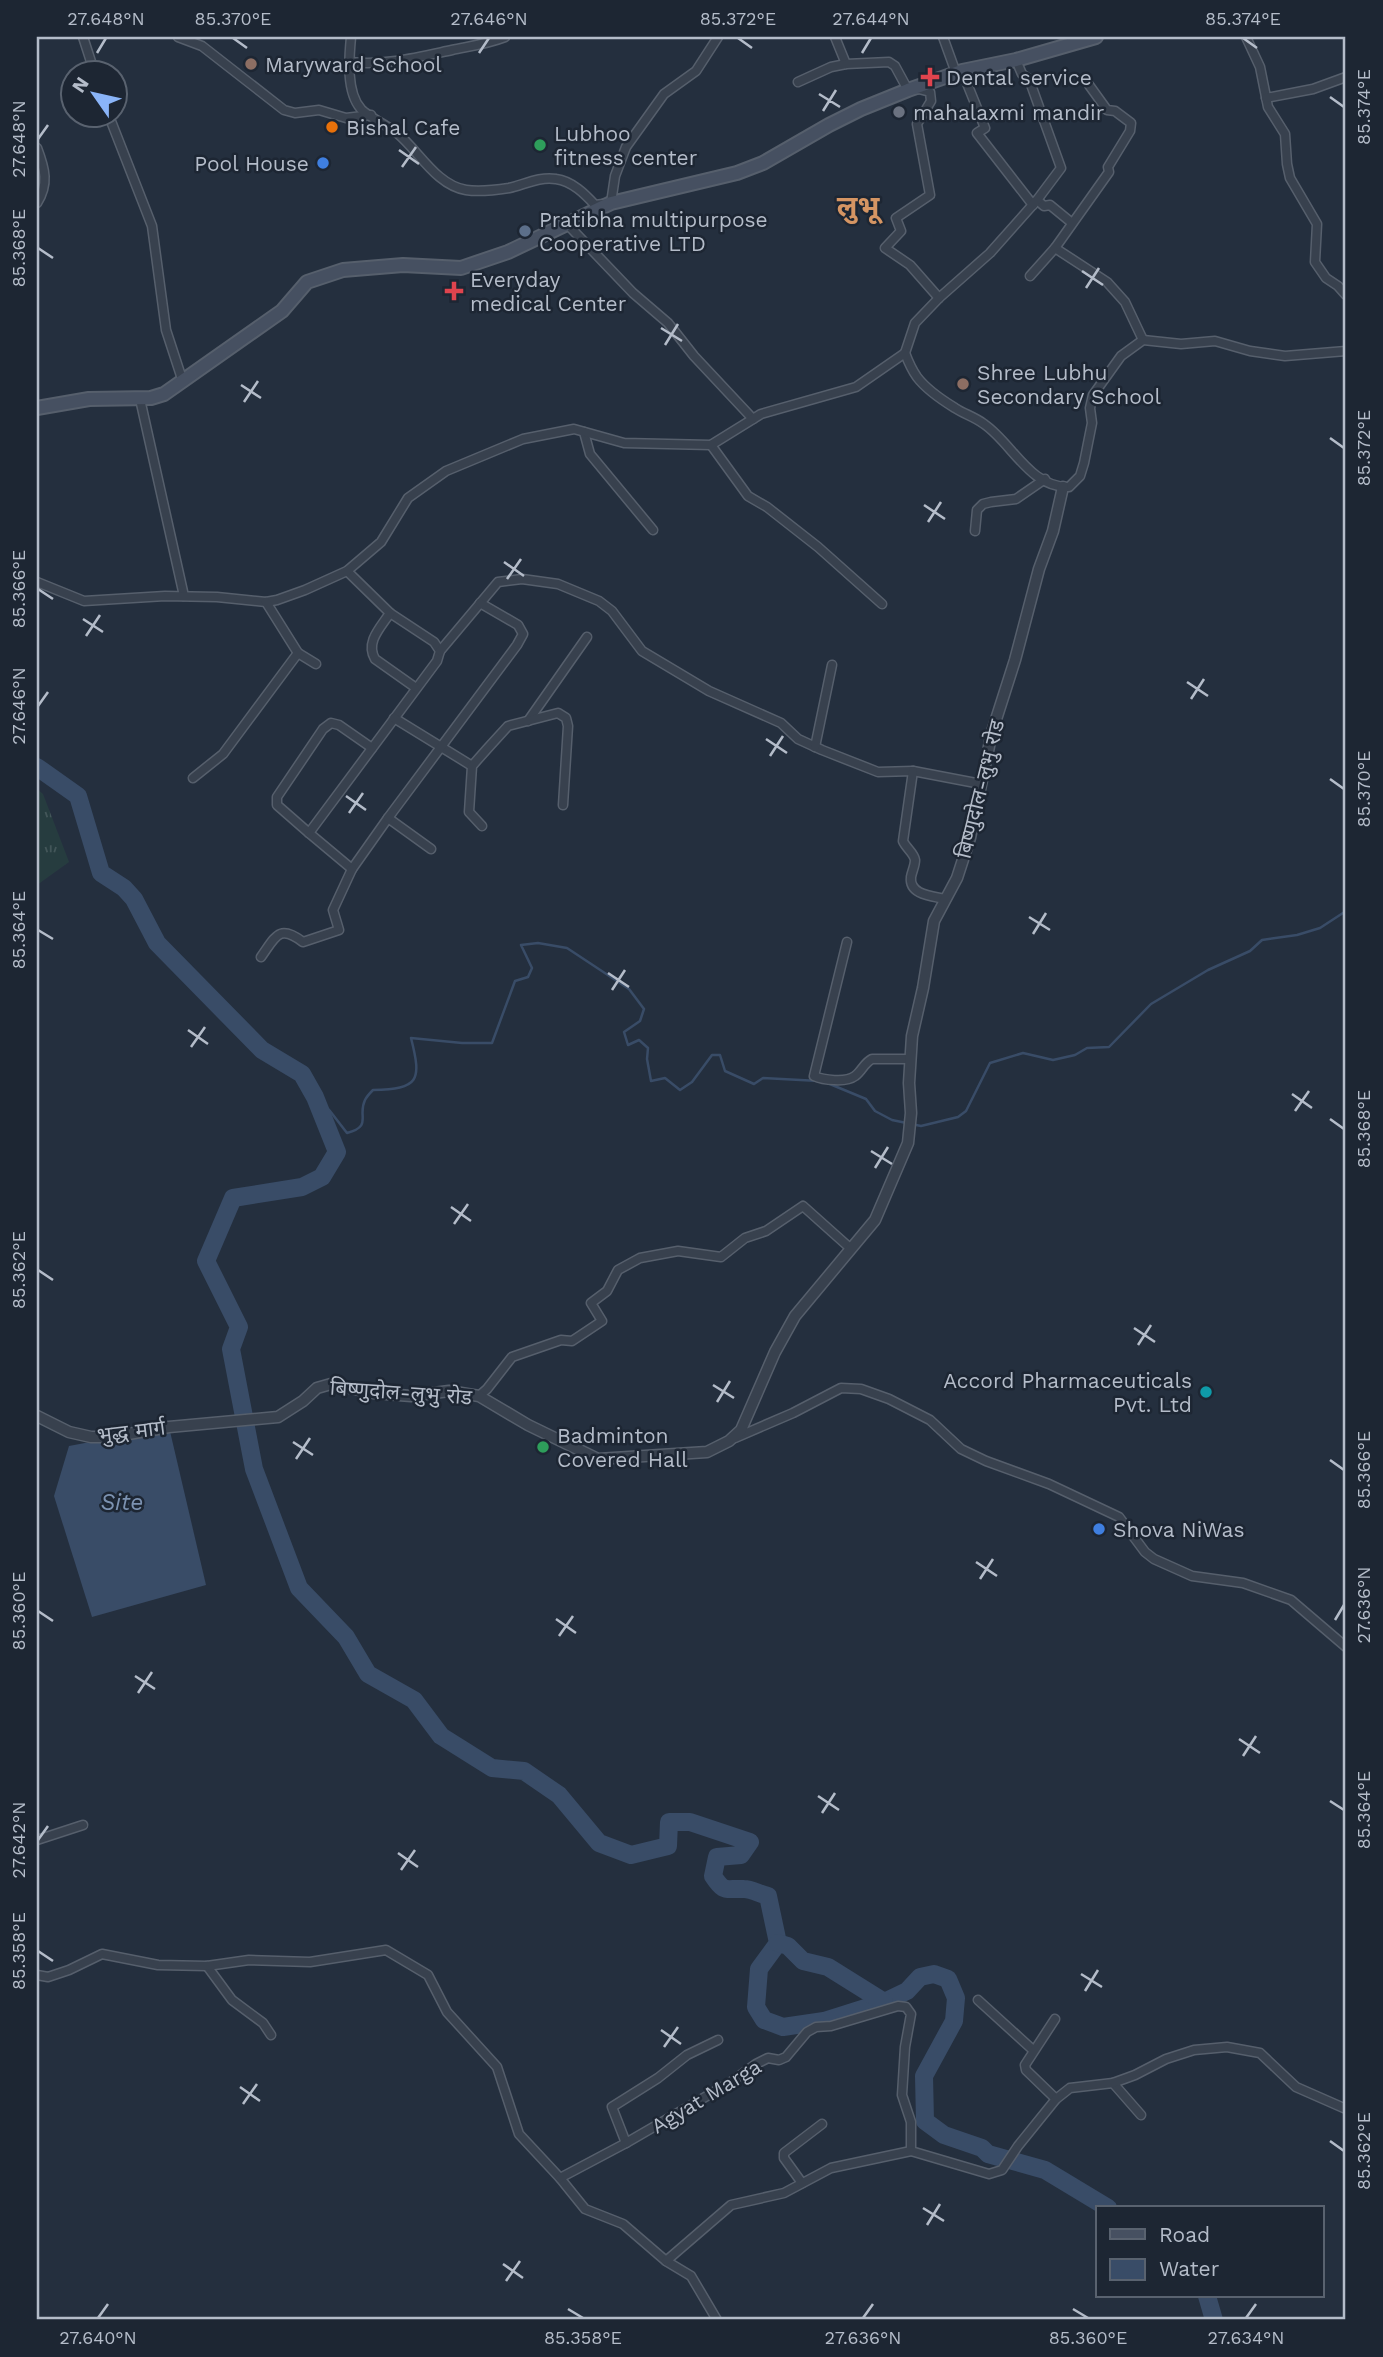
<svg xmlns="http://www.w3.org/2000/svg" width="1383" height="2357" font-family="'Work Sans','Noto Sans Devanagari',sans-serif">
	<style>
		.park { fill: url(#park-tufts) }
		.water { fill: #394c67 }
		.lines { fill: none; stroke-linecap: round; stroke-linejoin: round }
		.stream { stroke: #394c67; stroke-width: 2.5 }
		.river { stroke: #394c67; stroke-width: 18 }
		.minor-casing { stroke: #565f6c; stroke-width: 11 }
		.tertiary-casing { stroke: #565f6c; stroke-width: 13 }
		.secondary-casing { stroke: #565f6c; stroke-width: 16 }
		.minor { stroke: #38414e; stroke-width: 8 }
		.tertiary { stroke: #38414e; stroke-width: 10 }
		.secondary { stroke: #465061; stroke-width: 12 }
		.ticks { fill: none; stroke: #b4bcc9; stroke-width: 2.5 }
		.education-dot { fill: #8d6e63; stroke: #1d2633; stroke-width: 2.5 }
		.health-dot { fill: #e0444e; stroke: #1d2633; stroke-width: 2.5 }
		.worship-dot { fill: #6b7280; stroke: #1d2633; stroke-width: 2.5 }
		.food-dot { fill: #e8710a; stroke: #1d2633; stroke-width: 2.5 }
		.leisure-dot { fill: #2e9e5b; stroke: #1d2633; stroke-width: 2.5 }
		.shop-dot { fill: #3f7fe0; stroke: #1d2633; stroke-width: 2.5 }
		.service-dot { fill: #5c6f8a; stroke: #1d2633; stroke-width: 2.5 }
		.culture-dot { fill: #0f9aa8; stroke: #1d2633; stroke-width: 2.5 }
		.labels { text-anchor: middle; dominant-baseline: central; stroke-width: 5; stroke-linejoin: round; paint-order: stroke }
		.poi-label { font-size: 21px; fill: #b4bcc9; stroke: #1d2633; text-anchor: start }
		.street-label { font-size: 21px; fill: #b4bcc9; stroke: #1d2633 }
		.water-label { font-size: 23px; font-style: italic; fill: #7c92b1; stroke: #1d2633 }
		.district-label { font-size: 28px; font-weight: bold; fill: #d59563; stroke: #1d2633 }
		.neatline { fill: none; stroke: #b4bcc9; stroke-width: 2.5 }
		.ticks-label { font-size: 18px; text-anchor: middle; fill: #b4bcc9 }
	</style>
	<defs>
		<pattern id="park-tufts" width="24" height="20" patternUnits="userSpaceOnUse" patternTransform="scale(1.75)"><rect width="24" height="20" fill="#263c3f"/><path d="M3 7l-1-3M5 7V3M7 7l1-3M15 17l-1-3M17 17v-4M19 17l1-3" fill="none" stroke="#435659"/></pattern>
	</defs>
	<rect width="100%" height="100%" fill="#242f3e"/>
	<!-- park -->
	<polygon class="park" points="37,789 43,794 69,862 37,885"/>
	<!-- water -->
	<polygon class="water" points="169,1427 206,1585 92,1617 54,1496 69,1446"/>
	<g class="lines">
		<!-- stream -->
		<g class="stream">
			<polyline points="825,1082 866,1099 875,1111 892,1120 921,1126 958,1117 966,1111 990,1063 1023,1053 1053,1060 1075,1055 1087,1048 1109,1047 1151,1004 1208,970 1250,951 1262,940 1297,935 1320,928 1346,911"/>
			<path d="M315,1097L330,1111L347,1133C373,1126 357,1116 365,1100C367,1096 370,1093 373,1090C419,1089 422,1081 411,1038L462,1043H492L515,981L528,977L532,968L521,945L538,943L567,948L629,989L644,1009L640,1021L624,1032L628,1045L639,1040L648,1048L647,1059L651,1081L665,1078L680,1090L692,1082L712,1055H720L725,1071L754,1084L763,1078L819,1081"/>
		</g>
		<!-- river -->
		<g class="river">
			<path d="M37,767L78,796L101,873L124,888L134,899L157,943L262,1050L302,1074L315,1097L337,1152L322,1177L302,1187L233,1198L206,1261L239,1327L231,1349L254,1469L299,1588L346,1637L368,1674L414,1700L441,1736L492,1768L524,1771L559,1795L599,1843L631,1855L668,1846L669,1822H690L750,1842L741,1855L717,1857L713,1876C725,1894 725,1888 744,1889C751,1889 760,1894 768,1896L778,1943L759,1969L756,2007L764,2020L783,2027L824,2021L884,2002L907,1991L920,1977L934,1974L948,1979L956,1998L954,2021L924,2076L925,2121L944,2135L982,2148L988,2154L1045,2170L1108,2208"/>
			<polyline points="778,1943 788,1946 803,1961 828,1967 884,2002"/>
			<polyline points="1207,2296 1214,2320"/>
		</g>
		<defs>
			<g id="minor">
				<polyline points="83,37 95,74"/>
				<polyline points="178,37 202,46 284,110 295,113 319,110 346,118 371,115"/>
				<path d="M351,37C349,58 346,92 361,109C366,115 389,127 397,133C419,151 436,185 466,190C479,192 496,190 509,188C523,185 540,176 556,179C572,181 585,194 595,205L611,203L615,176L626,147L664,94L696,71L718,37"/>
				<polyline points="835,37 846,64"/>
				<polyline points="943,37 956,73"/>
				<polyline points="1246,37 1260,67 1268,107 1285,134 1287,164 1290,178 1317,224 1315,262 1326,278 1338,286 1346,295"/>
				<path d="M350,62C384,66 419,57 452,50C471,46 487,44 505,37"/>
				<polyline points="962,71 985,128 977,133 1033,205"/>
				<polyline points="798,82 831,67 846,64 889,62 895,66 908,90 919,89 930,92 931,101 917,124 930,195 896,218 901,231 885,248 910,265 939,298"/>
				<polyline points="1266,98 1313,89 1346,77"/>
				<polyline points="109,116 152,226 166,330 183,382"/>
				<path d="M37,148C45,169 49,184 37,203"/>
				<polyline points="1037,200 1044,206 1050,205 1072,223"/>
				<polyline points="567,224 633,293 668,323 694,356 753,419"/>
				<polyline points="1055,248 1107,282 1125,302 1143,340"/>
				<polyline points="1030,276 1055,248 1109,172 1108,167 1130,131 1131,123 1115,111 1107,110 1089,85"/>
				<polyline points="905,353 915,323 939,298 990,253 1037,200 1061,168 1029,79 1022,74 1016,60"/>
				<polyline points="140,399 184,596"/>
				<polyline points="584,432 590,454 653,530"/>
				<polyline points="711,445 748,496 767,507 818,547 882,604"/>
				<polyline points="975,531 977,510 983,504 991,502 1016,499 1045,479"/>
				<polyline points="347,571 390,613 434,642 440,651 437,661 309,833 352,869 388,818 431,849"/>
				<path d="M37,582L84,601L165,596L217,597L266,602L277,600L305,590L347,571L381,542L408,498L446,471L523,439L574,429L624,443L711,445L761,414L856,387L905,353C908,361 912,370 917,377C926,389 942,400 955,408C964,414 975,417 984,424C1012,443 1030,488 1069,487L1080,476L1084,463L1092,423L1090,408L1093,395L1121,356L1143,340L1181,344L1215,341L1250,351L1285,356L1346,351"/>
				<polyline points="266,602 298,653 316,664"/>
				<path d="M390,613C381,627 365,642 375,659L416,688"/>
				<polyline points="440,651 498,582 522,579 558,584 599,601 612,611 642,651 709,691 781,723 798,739 822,750 878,772 913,771 981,784"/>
				<polyline points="394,718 472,766"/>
				<polyline points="528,721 587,637"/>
				<polyline points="815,747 832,665"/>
				<path d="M913,771L903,841C906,848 914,853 915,860C915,866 912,871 911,877C909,895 932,896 945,899"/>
				<polyline points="193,778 223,754 298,653"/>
				<polyline points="388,818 517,645 523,634 518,625 480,603"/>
				<polyline points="482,826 469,812 472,766 487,749 508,726 558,713 566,718 568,726 563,805"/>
				<polyline points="309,833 277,805 277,797 323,729 331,723 339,725 372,748"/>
				<path d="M847,942L814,1076C823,1080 846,1083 855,1076C862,1071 864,1063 872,1059H911"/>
				<path d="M261,957C276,936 279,924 303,942L339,930L333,910L352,869"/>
				<polyline points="479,1396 487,1389 512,1357 561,1340 572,1341 602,1321 591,1303 607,1291 618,1270 640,1258 678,1251 721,1257 745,1238 766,1231 803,1206 850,1248"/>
				<polyline points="735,1438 793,1413 841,1388 861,1389 889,1399 930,1420 961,1449 986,1461 1049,1484 1119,1517 1145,1552 1154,1559 1192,1576 1243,1583 1291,1600 1346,1647"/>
				<polyline points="37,1840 83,1825"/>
				<polyline points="207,1966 232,2000 263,2023 271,2035"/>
				<polyline points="37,1975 48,1977 69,1970 102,1954 158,1965 207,1966 249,1960 310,1962 386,1950 428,1975 447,2012 497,2067 519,2134 560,2178 585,2209 623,2224 666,2261 691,2276 717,2320"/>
				<polyline points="978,2000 1033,2050"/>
				<polyline points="1055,2019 1025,2065 1026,2070 1056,2099"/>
				<polyline points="1113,2083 1141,2115"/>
				<polyline points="626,2143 612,2107 658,2078 687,2055 718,2040"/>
				<polyline points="560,2178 626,2143 731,2082 756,2064 768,2058 779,2060 786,2057 807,2032 816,2027 831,2026 898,2006 906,2007 911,2014 905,2047 902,2095 911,2122 911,2151"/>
				<polyline points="802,2183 784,2158 784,2153 822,2124"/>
				<polyline points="666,2261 731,2205 784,2193 831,2168 911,2151 989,2174 1002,2170 1018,2146 1056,2099 1070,2088 1113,2083 1135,2075 1166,2059 1194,2050 1227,2047 1260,2053 1296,2087 1346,2109"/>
			</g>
			<polyline id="tertiary" points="37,1416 69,1432 91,1437 111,1437 169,1427 278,1417 303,1401 317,1388 331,1384 373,1393 411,1396 449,1391 479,1396 528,1425 598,1459 707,1452 729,1441 741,1430 775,1352 795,1316 875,1220 908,1143 911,1113 909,1083 912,1036 923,988 934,921 957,878 970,838 992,732 1015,660 1039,569 1053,531 1063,487"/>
			<polyline id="secondary" points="37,408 89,399 151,398 164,394 282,311 307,282 343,270 403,265 461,268 508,252 611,203 737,173 763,163 829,125 861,109 908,90 962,71 1016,60 1096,37"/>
		</defs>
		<!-- minor casing -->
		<use href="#minor" class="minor-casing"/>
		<!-- tertiary casing -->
		<use href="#tertiary" class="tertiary-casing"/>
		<!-- secondary casing -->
		<use href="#secondary" class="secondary-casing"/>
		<!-- minor -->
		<use href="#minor" class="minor"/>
		<!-- tertiary -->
		<use href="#tertiary" class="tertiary"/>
		<!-- secondary -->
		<use href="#secondary" class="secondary"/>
	</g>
	<!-- ticks -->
	<path class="ticks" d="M233,38L247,48M738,38L752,48M1243,38L1257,48M97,53L106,38M479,53L489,38M862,53L871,38M819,94L840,107M1330,97L1344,107M823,111L836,90M38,139L48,125M399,150L419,164M402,167L416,147M38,248L53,258M1082,271L1103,285M1086,288L1099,268M661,328L682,341M665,345L678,324M241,385L261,398M244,402L258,381M1330,438L1344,448M924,505L945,519M928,522L941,502M504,562L524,576M507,579L521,559M38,589L53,599M83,619L103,632M86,636L100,615M1187,682L1208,696M1191,699L1204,679M38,706L48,692M766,739L787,753M770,756L783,736M1330,779L1344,789M346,796L366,810M349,813L363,793M1029,917L1050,930M38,930L53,939M1033,934L1046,913M608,973L629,987M612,990L625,970M188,1030L208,1044M191,1047L205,1027M1292,1094L1312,1108M1295,1111L1309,1091M1330,1119L1344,1129M871,1151L892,1164M875,1168L888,1147M451,1207L471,1221M454,1224L468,1204M38,1270L53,1280M1134,1328L1155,1342M1138,1345L1151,1325M713,1385L734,1398M717,1402L730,1381M293,1442L313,1455M296,1459L310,1438M1330,1460L1344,1470M976,1562L997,1576M980,1579L993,1559M38,1611L53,1621M556,1619L576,1633M1335,1620L1344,1605M559,1636L573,1616M135,1676L155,1689M138,1693L152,1672M1239,1739L1260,1753M1243,1756L1256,1736M818,1796L839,1810M1330,1801L1344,1810M822,1813L835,1793M38,1840L48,1826M398,1853L418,1867M401,1870L415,1850M38,1951L53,1961M1081,1974L1102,1987M1085,1991L1098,1970M661,2030L681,2044M664,2047L678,2027M240,2087L260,2101M243,2104L257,2084M1330,2141L1344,2151M923,2208L944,2221M927,2225L940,2204M503,2264L523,2278M506,2281L520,2261M568,2309L583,2318M1073,2309L1088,2318M98,2318L108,2304M863,2318L873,2304M1246,2318L1256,2304"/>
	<!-- markers -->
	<g class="education-dot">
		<circle cx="251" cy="64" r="7"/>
		<circle cx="963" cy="384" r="7"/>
	</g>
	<g class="health-dot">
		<path d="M926.5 66.5h7v7h7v7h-7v7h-7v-7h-7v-7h7z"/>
		<path d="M450.5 280.5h7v7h7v7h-7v7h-7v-7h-7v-7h7z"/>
	</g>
	<circle class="worship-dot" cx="899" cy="112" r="7"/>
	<circle class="food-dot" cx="332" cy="127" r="7"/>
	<g class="leisure-dot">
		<circle cx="540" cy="145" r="7"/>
		<circle cx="543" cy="1447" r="7"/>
	</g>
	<g class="shop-dot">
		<circle cx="323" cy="163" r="7"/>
		<circle cx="1099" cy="1529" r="7"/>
	</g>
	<circle class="service-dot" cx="525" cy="231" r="7"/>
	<circle class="culture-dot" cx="1206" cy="1392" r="7"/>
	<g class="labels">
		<!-- poi labels -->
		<g class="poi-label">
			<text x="265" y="64">Maryward School</text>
			<text x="946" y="77">Dental service</text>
			<text x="913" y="112">mahalaxmi mandir</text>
			<text x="346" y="127">Bishal Cafe</text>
			<text x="554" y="133">Lubhoo<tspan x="554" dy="24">fitness center</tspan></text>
			<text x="309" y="163" text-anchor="end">Pool House</text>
			<text x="539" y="219">Pratibha multipurpose<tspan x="539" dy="24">Cooperative LTD</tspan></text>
			<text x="470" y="279">Everyday<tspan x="470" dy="24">medical Center</tspan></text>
			<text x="977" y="372">Shree Lubhu<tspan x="977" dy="24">Secondary School</tspan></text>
			<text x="1192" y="1380" text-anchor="end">Accord Pharmaceuticals<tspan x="1192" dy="24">Pvt. Ltd</tspan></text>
			<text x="557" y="1435">Badminton<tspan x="557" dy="24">Covered Hall</tspan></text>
			<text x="1113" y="1529">Shova NiWas</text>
		</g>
		<!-- street labels -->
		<g class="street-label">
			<text transform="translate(980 789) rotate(-76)">बिष्णुदोल-लुभु रोड</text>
			<text transform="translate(401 1392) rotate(4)">बिष्णुदोल-लुभु रोड</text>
			<text transform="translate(131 1431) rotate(-7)">भुद्ध मार्ग</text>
			<text transform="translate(706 2096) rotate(-31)">Agyat Marga</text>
		</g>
		<!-- water labels -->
		<g class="water-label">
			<text x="122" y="1502">Site</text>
		</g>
		<!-- district labels -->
		<g class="district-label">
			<text x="858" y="206">लुभू</text>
		</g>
	</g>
	<!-- border -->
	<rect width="1383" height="2357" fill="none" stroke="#1d2633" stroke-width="77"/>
	<!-- legend -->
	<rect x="1096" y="2206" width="228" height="91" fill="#1d2633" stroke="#59626f" stroke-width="2"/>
	<rect x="1110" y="2229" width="35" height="10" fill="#465061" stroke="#59626f" stroke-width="2"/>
	<text x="1159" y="2242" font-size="21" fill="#b4bcc9">Road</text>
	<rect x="1110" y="2259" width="35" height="21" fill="#394c67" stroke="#59626f" stroke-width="2"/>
	<text x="1159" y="2276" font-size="21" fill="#b4bcc9">Water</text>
	<!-- north arrow -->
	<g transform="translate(94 94) rotate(304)"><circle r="33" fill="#1d2633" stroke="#59626f" stroke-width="2"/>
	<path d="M0-5L12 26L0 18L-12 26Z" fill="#8ab4f8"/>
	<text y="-10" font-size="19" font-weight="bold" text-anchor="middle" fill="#b4bcc9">N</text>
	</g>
	<rect x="38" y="38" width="1306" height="2280" class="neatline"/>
	<g class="ticks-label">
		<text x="106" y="25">27.648°N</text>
		<text x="233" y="25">85.370°E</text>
		<text x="489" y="25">27.646°N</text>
		<text x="738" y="25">85.372°E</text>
		<text x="871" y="25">27.644°N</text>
		<text x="1243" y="25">85.374°E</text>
		<text transform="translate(1364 107) rotate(-90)" y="6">85.374°E</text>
		<text transform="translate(19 139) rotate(-90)" y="6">27.648°N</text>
		<text transform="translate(19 248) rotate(-90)" y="6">85.368°E</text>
		<text transform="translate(1364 448) rotate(-90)" y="6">85.372°E</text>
		<text transform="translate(19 589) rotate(-90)" y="6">85.366°E</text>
		<text transform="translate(19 706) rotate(-90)" y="6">27.646°N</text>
		<text transform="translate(1364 789) rotate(-90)" y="6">85.370°E</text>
		<text transform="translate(19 930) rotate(-90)" y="6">85.364°E</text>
		<text transform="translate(1364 1129) rotate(-90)" y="6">85.368°E</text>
		<text transform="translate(19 1270) rotate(-90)" y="6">85.362°E</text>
		<text transform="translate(1364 1470) rotate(-90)" y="6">85.366°E</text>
		<text transform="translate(1364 1605) rotate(-90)" y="6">27.636°N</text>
		<text transform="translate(19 1611) rotate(-90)" y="6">85.360°E</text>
		<text transform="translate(1364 1810) rotate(-90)" y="6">85.364°E</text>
		<text transform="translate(19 1840) rotate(-90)" y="6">27.642°N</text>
		<text transform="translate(19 1951) rotate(-90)" y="6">85.358°E</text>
		<text transform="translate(1364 2151) rotate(-90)" y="6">85.362°E</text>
		<text x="98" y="2344">27.640°N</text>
		<text x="583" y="2344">85.358°E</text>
		<text x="863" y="2344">27.636°N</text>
		<text x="1088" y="2344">85.360°E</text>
		<text x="1246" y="2344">27.634°N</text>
	</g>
</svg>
